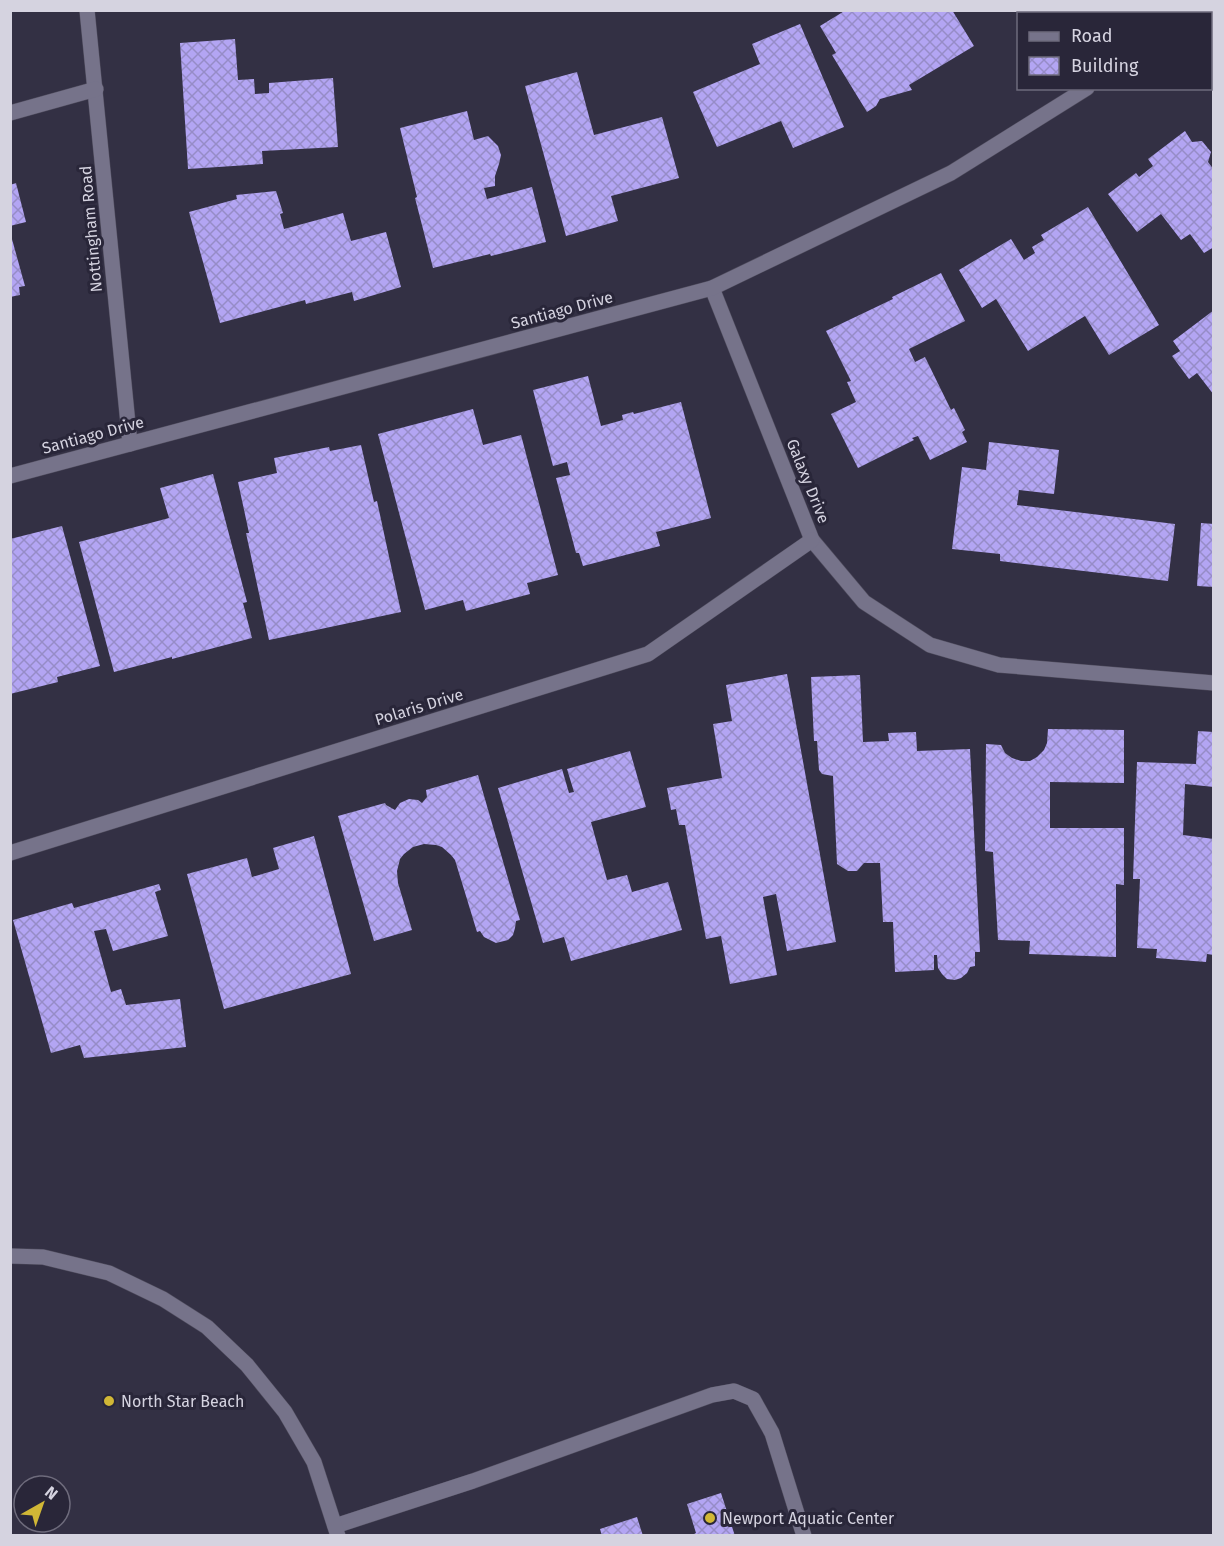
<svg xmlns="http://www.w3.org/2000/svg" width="1224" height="1546" viewBox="0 0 1224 1546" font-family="'Fira Sans',sans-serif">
  <defs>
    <pattern id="building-cross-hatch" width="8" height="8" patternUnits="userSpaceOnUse" patternTransform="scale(1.5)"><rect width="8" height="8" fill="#b3a5f3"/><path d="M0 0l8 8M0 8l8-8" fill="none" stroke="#968cc7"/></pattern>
  </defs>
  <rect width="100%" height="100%" fill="#333044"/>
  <!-- building -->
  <g fill="url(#building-cross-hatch)">
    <path d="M846,10H952L974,46L909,85L912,90L880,99L876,106L867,112L832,55L836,53L820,26Z"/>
    <path d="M800,24L844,127L793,148L781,121L717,147L693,92L760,64L752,44Z"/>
    <path d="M235,39L238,80L254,79L255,94L269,93V83L333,78L338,147L262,151L263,164L188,169L180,43Z"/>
    <path d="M577,72L594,135L662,117L679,178L611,196L618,221L566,236L525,86Z"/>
    <path d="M467,111L474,140L488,136L498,146L501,155L499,164L495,176V186L484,188L487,199L532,187L546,242L491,256L490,254L433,268L415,198L417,197L400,128Z"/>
    <path d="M1185,131L1192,142L1202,141L1211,152L1208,162L1214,170V247L1204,253L1190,234L1181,240L1161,214L1137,232L1108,194L1136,173L1139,177L1153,166L1148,159Z"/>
    <path d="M16,183L26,222L10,226V185Z"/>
    <path d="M276,191L283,213L280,214L284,229L343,213L351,241L386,232L401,287L354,301L352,292L306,304L305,300L220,323L189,212L237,199L236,195Z"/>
    <path d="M1088,207L1159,325L1109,355L1085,316L1028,351L996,299L982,308L959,270L1011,239L1024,260L1035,253L1032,247L1044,240L1041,235Z"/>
    <path d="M10,232L25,286L19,287L20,295L10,297Z"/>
    <path d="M941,273L965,321L909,349L915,362L925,357L951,410L954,408L965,430L962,432L967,442L930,460L918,436L912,438L914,440L858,468L831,414L856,402L847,382L851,381L826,331L893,299L892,297Z"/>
    <path d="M1214,310V395L1197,373L1189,379L1172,356L1180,351L1173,341Z"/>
    <path d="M588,376L601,426L623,420L622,415L633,412L634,414L681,402L711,518L656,532L660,546L583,566L579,553H576L556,478L570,475L567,462L553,466L533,390Z"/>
    <path d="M473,409L483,445L521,435L558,575L527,583L530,594L466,611L463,600L425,610L378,434Z"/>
    <path d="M989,442L1059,450L1054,494L1019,490L1017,505L1175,524L1168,581L1000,561V554L952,549L962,467L986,470Z"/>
    <path d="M361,445L374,502L377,501L401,612L269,640L246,533H249L238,482L277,473L274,458L329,447L330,451Z"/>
    <path d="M213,474L247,602L243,603L252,638L172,659V657L114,672L79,542L169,518L160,488Z"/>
    <path d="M1201,523L1214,524V587L1197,586Z"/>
    <path d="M62,526L100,666L57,677L58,682L10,694V539Z"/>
    <path d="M787,674L836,942L787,951L776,894L763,897L777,975L730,984L721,936L706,939L685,825H679L676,809L671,810L667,788L722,778L713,724L732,721L726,685Z"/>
    <path d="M860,675L863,742L889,741L888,733L916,732L917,751L970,749L980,952H975V966L970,967L967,973L961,978L955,980L947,979L942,974L938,968L937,955H934V970L895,972L893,922H883L880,863H864L857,871H848L837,864L833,776L822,774L819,770L817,741H814L811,677Z"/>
    <path d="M1048,729L1124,730V783L1050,782V828H1124V885L1116,884V957L1029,954L1030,941L998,940L993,852L985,851L986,744L1001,745L1005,753L1012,758L1021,761H1030L1037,757L1044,750L1047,743Z"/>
    <path d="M1198,731L1214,732V787L1185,784L1183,835L1214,839V955L1207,954L1206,962L1156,958L1157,949L1137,948L1140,879H1133L1137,762L1196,764Z"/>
    <path d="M630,751L646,807L591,822L607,880L627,875L632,892L668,882L682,930L571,961L564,937L543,943L498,788L562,769L569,793L574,792L567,769Z"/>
    <path d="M478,775L520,920L516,921L515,928L513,935L508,940L496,943L484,937L480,931L477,932L455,860L451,855L442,847L436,845L424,844L413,847L404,854L400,859L397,871L398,883L412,930L374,941L338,816L385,803L386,805L395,810L400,803L409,799L418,800L422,803L427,797L426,790Z"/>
    <path d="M314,836L351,974L224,1009L187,874L247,858L252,877L279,869L273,848Z"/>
    <path d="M159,884L161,890L155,892L168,936L113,951L106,929L94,931L111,992L121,989L126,1005L180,999L186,1047L84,1058L80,1045L51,1053L13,920L72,903L74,908Z"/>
    <path d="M721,1493L735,1536H690L696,1533L687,1504Z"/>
    <path d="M637,1517L643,1536H602L600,1529Z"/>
  </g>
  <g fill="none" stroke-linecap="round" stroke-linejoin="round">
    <!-- service casing -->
    <g stroke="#4f4c5d" stroke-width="16">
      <path id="service" d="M335,1526L473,1481L712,1395L734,1391L753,1399L772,1433L804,1536"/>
    </g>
    <!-- minor casing -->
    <g stroke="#4f4c5d" stroke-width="16">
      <g id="minor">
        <path d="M87,10L130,444"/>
        <path d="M10,113L96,89"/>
        <path d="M712,288L812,540L864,602L930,645L999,665L1214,683"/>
        <path d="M10,853L648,654L812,540"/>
        <path d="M10,1256L43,1257L109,1273L163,1299L207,1327L247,1365L285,1412L314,1462L338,1536"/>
      </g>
    </g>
    <!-- tertiary casing -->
    <g stroke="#4f4c5d" stroke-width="16">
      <g id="tertiary">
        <path d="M1208,14L1211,10"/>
        <path d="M10,476L712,288L951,173L1087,88"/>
      </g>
    </g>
    <!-- service -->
    <use href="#service" stroke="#76738a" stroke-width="15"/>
    <!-- minor -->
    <use href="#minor" stroke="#76738a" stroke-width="15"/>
    <!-- tertiary -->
    <use href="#tertiary" stroke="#76738a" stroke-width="15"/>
  </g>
  <!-- markers -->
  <g fill="#d1b736" stroke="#292639" stroke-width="2">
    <circle cx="109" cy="1401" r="6"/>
    <circle cx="710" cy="1518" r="6"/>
  </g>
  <g text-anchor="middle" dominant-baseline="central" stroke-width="6" stroke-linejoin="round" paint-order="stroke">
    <!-- street labels -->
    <g font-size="16" fill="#d5d3e0" stroke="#292639">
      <text transform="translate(91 229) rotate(-95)">Nottingham Road</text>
      <text transform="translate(562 310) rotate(-15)">Santiago Drive</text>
      <text transform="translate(93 435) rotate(-15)">Santiago Drive</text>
      <text transform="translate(808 481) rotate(68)">Galaxy Drive</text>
      <text transform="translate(419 707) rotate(-17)">Polaris Drive</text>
    </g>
    <!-- poi labels -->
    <g font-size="16" fill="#d5d3e0" stroke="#292639" text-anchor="start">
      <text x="121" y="1401">North Star Beach</text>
      <text x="722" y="1518">Newport Aquatic Center</text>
    </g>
  </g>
  <!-- border -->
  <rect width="1224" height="1546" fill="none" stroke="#d5d3e0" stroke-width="24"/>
  <!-- legend -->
  <rect x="1017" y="12" width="195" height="78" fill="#292639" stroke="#6e6b7c" stroke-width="1.5"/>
  <rect x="1029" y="32" width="30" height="9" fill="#76738a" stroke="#6e6b7c" stroke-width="1.5"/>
  <text x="1071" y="42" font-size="18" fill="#d5d3e0">Road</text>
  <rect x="1029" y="57" width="30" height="18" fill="url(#building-cross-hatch)" stroke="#6e6b7c" stroke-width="1.5"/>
  <text x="1071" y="72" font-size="18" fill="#d5d3e0">Building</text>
  <!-- north arrow -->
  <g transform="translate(42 1504) rotate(40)"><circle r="28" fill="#292639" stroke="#6e6b7c" stroke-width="1.5"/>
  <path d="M0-4.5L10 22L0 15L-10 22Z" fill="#d1b736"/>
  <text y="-9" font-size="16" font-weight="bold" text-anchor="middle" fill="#d5d3e0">N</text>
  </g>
</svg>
